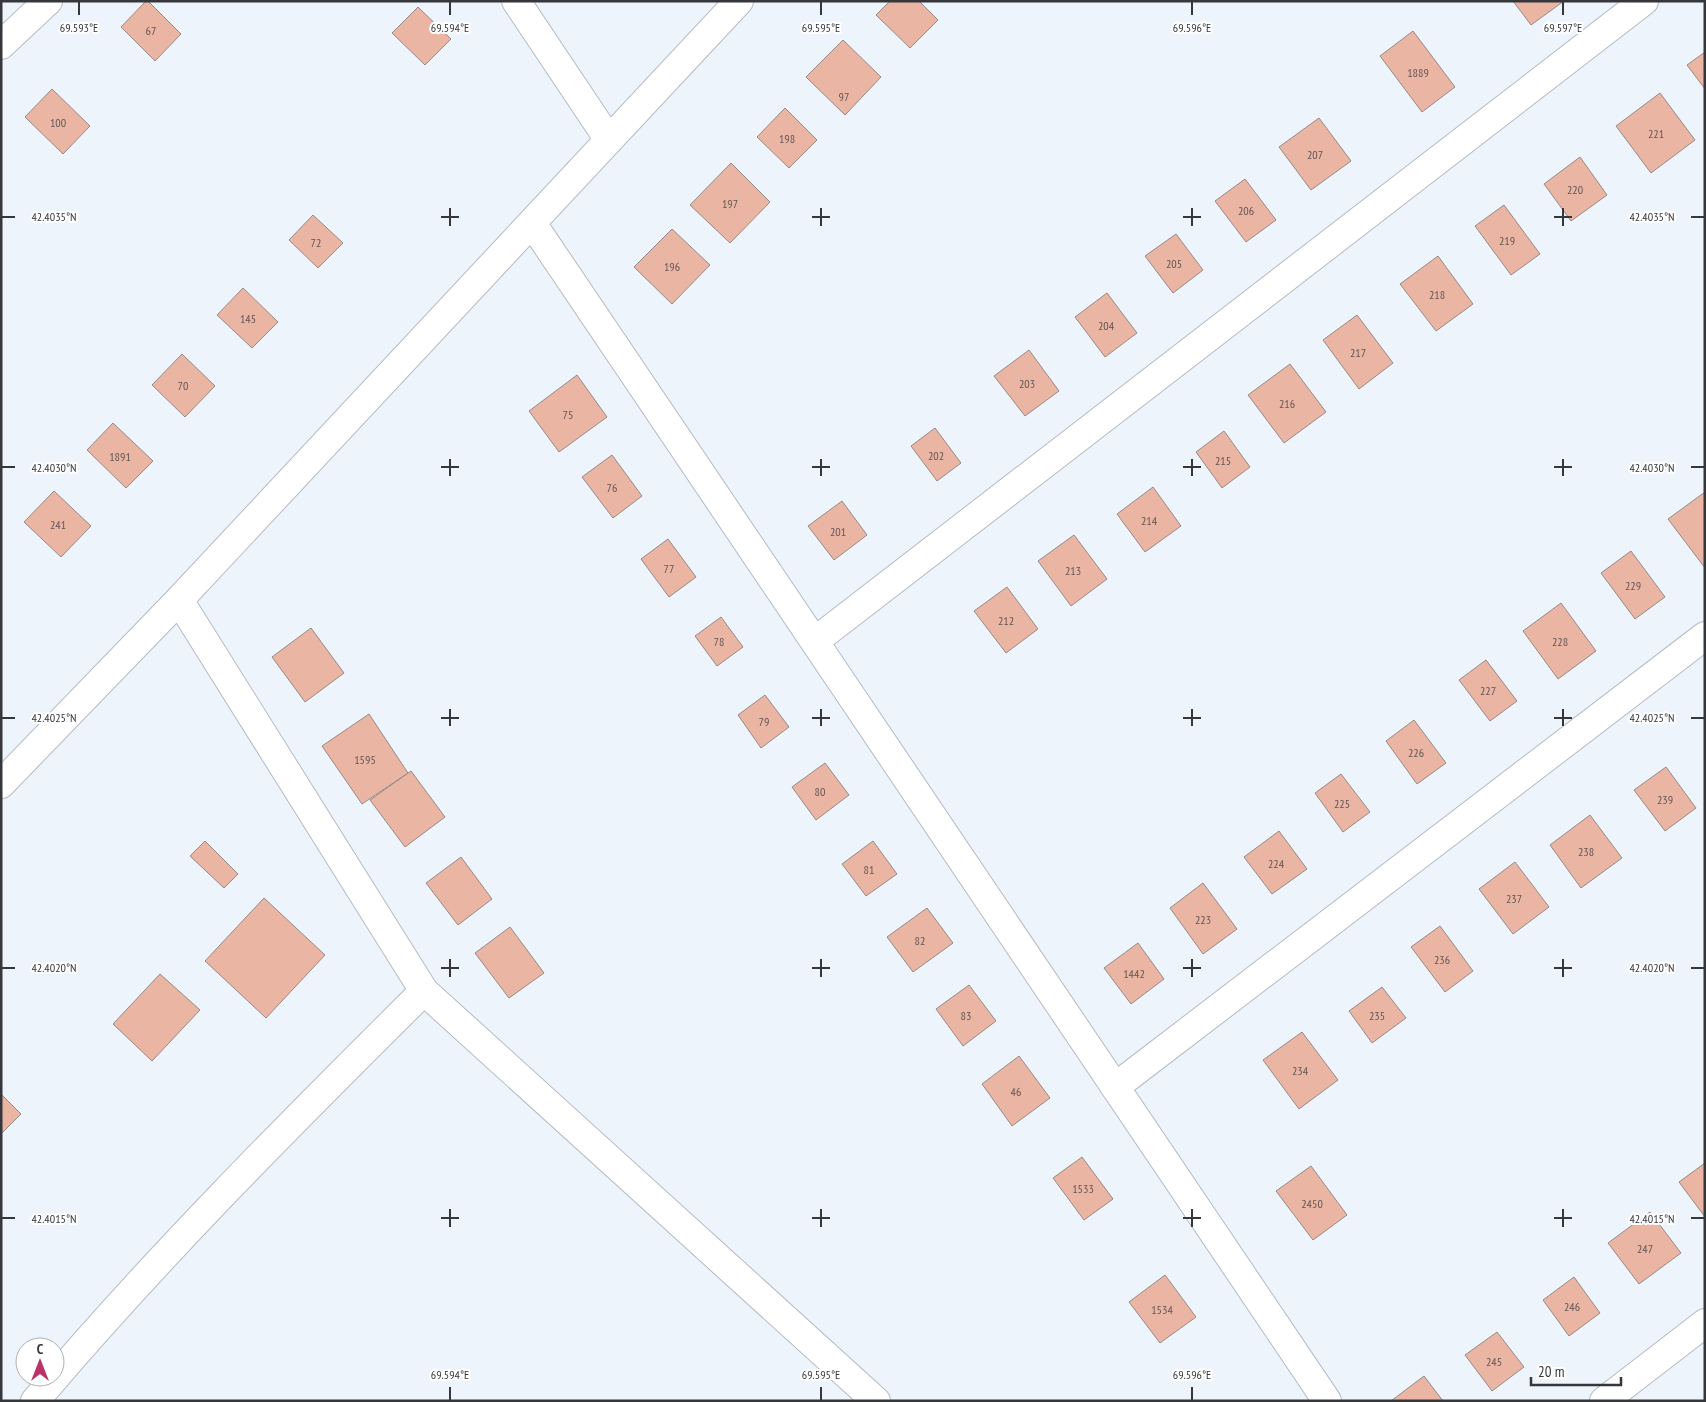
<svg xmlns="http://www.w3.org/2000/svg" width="1706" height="1402" viewBox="0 0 1706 1402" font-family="'PT Sans Narrow',sans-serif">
  <rect width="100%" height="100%" fill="#eef4fc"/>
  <!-- building -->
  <g fill="#ebb5a4" stroke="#958a87">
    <path d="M146,1H148L181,34L155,61L121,27Z"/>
    <path d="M890,1H919L938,20L910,48L876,15Z"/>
    <path d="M1513,1H1564L1531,25Z"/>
    <path d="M418,7L451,39L425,65L392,33Z"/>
    <path d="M1413,31L1455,87L1422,112L1380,56Z"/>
    <path d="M843,40L881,77L845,115L806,77Z"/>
    <path d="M1705,52V89L1687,65Z"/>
    <path d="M52,89L90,126L63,154L25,117Z"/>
    <path d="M1660,93L1695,140L1651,173L1616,126Z"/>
    <path d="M785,108L817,140L789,168L757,137Z"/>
    <path d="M1319,118L1351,161L1311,190L1279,147Z"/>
    <path d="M1580,157L1607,195L1571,221L1544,184Z"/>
    <path d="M731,163L770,202L730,243L690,205Z"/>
    <path d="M1245,179L1276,220L1246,242L1215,201Z"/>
    <path d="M1504,205L1540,254L1511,275L1475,226Z"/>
    <path d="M313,215L343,243L318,268L289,240Z"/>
    <path d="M672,229L710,265L672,304L634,267Z"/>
    <path d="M1176,234L1203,270L1173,293L1145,256Z"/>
    <path d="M1438,256L1473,304L1436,331L1400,284Z"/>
    <path d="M243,288L278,322L252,348L217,315Z"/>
    <path d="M1107,293L1137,333L1105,357L1075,317Z"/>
    <path d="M1357,315L1393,363L1359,389L1323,340Z"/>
    <path d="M1029,350L1059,391L1025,416L994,376Z"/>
    <path d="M182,354L215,386L185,417L152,385Z"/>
    <path d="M1290,364L1326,412L1284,443L1248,395Z"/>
    <path d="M577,375L607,417L559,452L529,411Z"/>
    <path d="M113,423L153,461L126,488L87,450Z"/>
    <path d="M935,428L961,463L937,481L911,446Z"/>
    <path d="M1224,431L1250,467L1222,488L1196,452Z"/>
    <path d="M612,455L642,496L613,518L582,477Z"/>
    <path d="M1153,487L1181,526L1145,552L1117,514Z"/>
    <path d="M54,491L91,526L61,557L24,522Z"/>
    <path d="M1705,492V568L1668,519Z"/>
    <path d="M842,501L867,535L834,560L808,526Z"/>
    <path d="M1074,535L1107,579L1071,606L1038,561Z"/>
    <path d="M668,539L696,577L669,597L641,559Z"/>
    <path d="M1631,551L1665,597L1635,619L1601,573Z"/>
    <path d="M1007,587L1038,629L1006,653L974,611Z"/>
    <path d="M1561,603L1596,651L1558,679L1523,631Z"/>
    <path d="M721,617L743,647L717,666L695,636Z"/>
    <path d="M311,628L344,673L305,702L272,657Z"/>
    <path d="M1486,660L1517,701L1490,721L1459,680Z"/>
    <path d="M765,695L789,727L761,748L738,715Z"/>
    <path d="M369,714L408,773L362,804L322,746Z"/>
    <path d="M1414,720L1446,763L1417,784L1386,741Z"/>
    <path d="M825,763L849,795L816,820L792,787Z"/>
    <path d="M1666,767L1696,808L1665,831L1634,790Z"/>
    <path d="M411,771L445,817L405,847L370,800Z"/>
    <path d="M1341,774L1370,812L1343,832L1315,793Z"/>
    <path d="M1590,815L1622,858L1581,888L1550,845Z"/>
    <path d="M1279,831L1307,869L1272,894L1244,857Z"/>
    <path d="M205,841L238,874L224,888L190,856Z"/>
    <path d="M873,841L897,874L866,896L842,864Z"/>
    <path d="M461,857L492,899L458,925L426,883Z"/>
    <path d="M1515,862L1549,907L1513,934L1479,889Z"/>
    <path d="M1203,883L1237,929L1203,954L1170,908Z"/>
    <path d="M264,898L325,955L266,1018L205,961Z"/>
    <path d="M927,908L953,943L913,972L887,937Z"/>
    <path d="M1440,926L1473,971L1445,992L1411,947Z"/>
    <path d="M510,927L544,973L509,998L475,953Z"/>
    <path d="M1138,943L1164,979L1131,1004L1104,968Z"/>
    <path d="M160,974L200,1010L152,1061L113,1024Z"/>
    <path d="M969,985L996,1021L963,1046L936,1009Z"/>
    <path d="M1382,987L1406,1018L1372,1043L1349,1011Z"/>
    <path d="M1302,1032L1338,1080L1299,1109L1263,1060Z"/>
    <path d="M1019,1056L1050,1098L1012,1126L982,1084Z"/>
    <path d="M1,1094L21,1114L1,1134Z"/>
    <path d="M1082,1157L1113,1199L1084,1220L1053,1178Z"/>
    <path d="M1705,1163V1217L1679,1182Z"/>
    <path d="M1311,1166L1347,1215L1313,1240L1276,1191Z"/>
    <path d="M1650,1212L1681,1253L1639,1284L1608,1243Z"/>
    <path d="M1165,1275L1196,1317L1160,1343L1129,1302Z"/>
    <path d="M1574,1277L1600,1313L1569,1336L1543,1300Z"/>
    <path d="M1497,1332L1524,1367L1492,1391L1465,1355Z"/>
    <path d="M1424,1376L1443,1401H1391Z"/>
  </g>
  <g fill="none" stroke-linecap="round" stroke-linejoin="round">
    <!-- minor casing -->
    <g stroke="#b5bbc3" stroke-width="30">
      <g id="minor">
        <path d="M516,1L609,140"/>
        <path d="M1,45L48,1"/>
        <path d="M532,223L1327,1401"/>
        <path d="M179,600L424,991L876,1401"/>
        <path d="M815,641L1644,1"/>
        <path d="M1,784L179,600L739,1"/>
        <path d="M1115,1087L1705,636"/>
        <path d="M35,1401C157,1257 290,1124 424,991"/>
        <path d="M1604,1401L1705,1323"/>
      </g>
    </g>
    <!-- minor -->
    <use href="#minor" stroke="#fff" stroke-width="28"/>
  </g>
  <!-- ticks -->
  <path fill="none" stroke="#35373a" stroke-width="2" d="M79,2V15M450,2V15M821,2V15M1192,2V15M1563,2V15M450,208V226M821,208V226M1192,208V226M1563,208V226M2,217H15M441,217H459M812,217H830M1183,217H1201M1554,217H1572M1691,217H1704M450,459V476M821,459V476M1192,459V476M1563,459V476M2,467H15M441,467H459M812,467H830M1183,467H1201M1554,467H1572M1691,467H1704M450,709V726M821,709V726M1192,709V726M1563,709V726M2,718H15M441,718H459M812,718H830M1183,718H1201M1554,718H1572M1691,718H1704M450,959V977M821,959V977M1192,959V977M1563,959V977M2,968H15M441,968H459M812,968H830M1183,968H1201M1554,968H1572M1691,968H1704M450,1209V1227M821,1209V1227M1192,1209V1227M1563,1209V1227M2,1218H15M441,1218H459M812,1218H830M1183,1218H1201M1554,1218H1572M1691,1218H1704M450,1387V1400M821,1387V1400M1192,1387V1400"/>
  <g text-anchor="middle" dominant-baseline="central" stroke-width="4" stroke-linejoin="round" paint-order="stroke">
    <!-- number labels -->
    <g font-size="12" fill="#625654">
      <text x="151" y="30">67</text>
      <text x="1418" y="72">1889</text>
      <text x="844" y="96">97</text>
      <text x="58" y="122">100</text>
      <text x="1656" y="133">221</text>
      <text x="787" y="138">198</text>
      <text x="1315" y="154">207</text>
      <text x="1575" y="189">220</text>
      <text x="730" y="203">197</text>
      <text x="1246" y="210">206</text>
      <text x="1507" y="240">219</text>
      <text x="316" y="242">72</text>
      <text x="1174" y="263">205</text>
      <text x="672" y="266">196</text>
      <text x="1437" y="294">218</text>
      <text x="248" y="318">145</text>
      <text x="1106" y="325">204</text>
      <text x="1358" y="352">217</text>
      <text x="1027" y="383">203</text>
      <text x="183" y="385">70</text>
      <text x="1287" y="403">216</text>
      <text x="568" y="414">75</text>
      <text x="936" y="455">202</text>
      <text x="120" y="456">1891</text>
      <text x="1223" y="460">215</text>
      <text x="612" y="487">76</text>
      <text x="1149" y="520">214</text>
      <text x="58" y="524">241</text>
      <text x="838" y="531">201</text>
      <text x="669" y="568">77</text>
      <text x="1073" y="570">213</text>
      <text x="1633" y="585">229</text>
      <text x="1006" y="620">212</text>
      <text x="719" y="641">78</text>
      <text x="1560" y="641">228</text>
      <text x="1488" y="690">227</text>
      <text x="764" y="721">79</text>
      <text x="1416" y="752">226</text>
      <text x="365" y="759">1595</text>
      <text x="820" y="791">80</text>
      <text x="1665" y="799">239</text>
      <text x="1342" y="803">225</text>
      <text x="1586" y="851">238</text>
      <text x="1276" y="863">224</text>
      <text x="869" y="869">81</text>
      <text x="1514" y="898">237</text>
      <text x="1203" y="919">223</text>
      <text x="920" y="940">82</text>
      <text x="1442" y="959">236</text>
      <text x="1134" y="973">1442</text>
      <text x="966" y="1015">83</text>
      <text x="1377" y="1015">235</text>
      <text x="1300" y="1070">234</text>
      <text x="1016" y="1091">46</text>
      <text x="1083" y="1188">1533</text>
      <text x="1312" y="1203">2450</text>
      <text x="1645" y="1248">247</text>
      <text x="1572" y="1306">246</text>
      <text x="1162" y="1309">1534</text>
      <text x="1494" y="1361">245</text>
    </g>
  </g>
  <g font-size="12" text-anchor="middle" fill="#35373a" stroke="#fff" stroke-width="4" stroke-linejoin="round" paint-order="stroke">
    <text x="79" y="32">69.593°E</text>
    <text x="450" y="32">69.594°E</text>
    <text x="821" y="32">69.595°E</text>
    <text x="1192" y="32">69.596°E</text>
    <text x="1563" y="32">69.597°E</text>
    <text x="54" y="221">42.4035°N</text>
    <text x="1652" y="221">42.4035°N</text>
    <text x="54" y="472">42.4030°N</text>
    <text x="1652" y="472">42.4030°N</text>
    <text x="54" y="722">42.4025°N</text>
    <text x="1652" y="722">42.4025°N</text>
    <text x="54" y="972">42.4020°N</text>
    <text x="1652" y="972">42.4020°N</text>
    <text x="54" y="1223">42.4015°N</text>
    <text x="1652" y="1223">42.4015°N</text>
    <text x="450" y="1379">69.594°E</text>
    <text x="821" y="1379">69.595°E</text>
    <text x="1192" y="1379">69.596°E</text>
  </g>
  <!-- border -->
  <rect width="1706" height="1402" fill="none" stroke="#35373a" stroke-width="5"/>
  <!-- north arrow -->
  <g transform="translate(40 1362)"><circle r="24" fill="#ffffff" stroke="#aeafb0"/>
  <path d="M0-4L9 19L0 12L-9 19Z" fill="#bd3167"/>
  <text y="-8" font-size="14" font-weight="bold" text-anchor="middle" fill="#35373a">С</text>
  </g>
  <!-- scale -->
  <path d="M1531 1377v8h90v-8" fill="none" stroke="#35373a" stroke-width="2.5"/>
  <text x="1538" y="1377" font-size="15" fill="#35373a" stroke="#ffffff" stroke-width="4" paint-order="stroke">20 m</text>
</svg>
